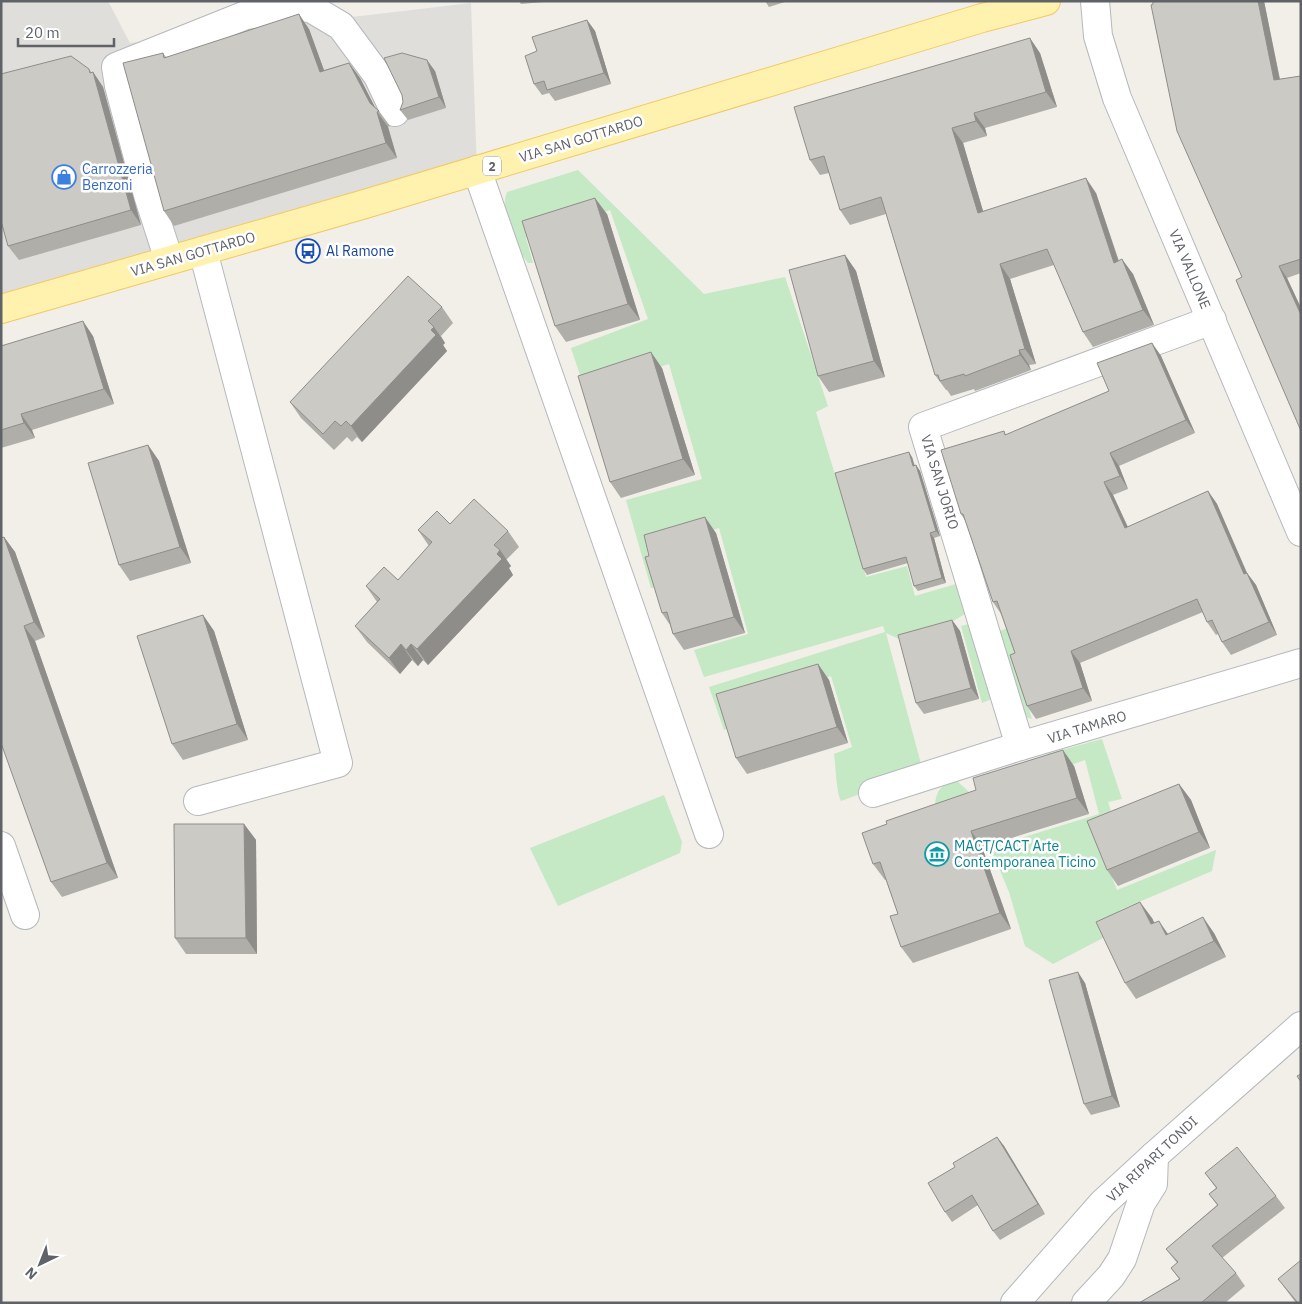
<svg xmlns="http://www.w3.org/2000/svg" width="1302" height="1304" viewBox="0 0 1302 1304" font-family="'IBM Plex Sans',sans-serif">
  <rect width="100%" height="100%" fill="#f1efe8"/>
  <!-- industrial -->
  <path fill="#e0deda" d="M1,1H108L130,43L471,3L477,170L1,309Z"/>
  <!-- green -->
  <g fill="#c5e8c5">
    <path d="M578,170L704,294L785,277L828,406L816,412L866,577L907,566L915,596L956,584L965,614L929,635L905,642L886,633L921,764L900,779L841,801C836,792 836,767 834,754L852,747L831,676L765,695L730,728L724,730L709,687L885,632L883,626L704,677L694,650L748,634L719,528L647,551L658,587L651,588L626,500L702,479L669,364L585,390L571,348L648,319L610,210L526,238L533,263H528C515,247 499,211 507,192Z"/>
    <path d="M973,623L994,698L982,703L961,626Z"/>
    <path d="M1007,628L1020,665L1016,667L1032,719L1019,715L993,634Z"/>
    <path d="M1102,739L1122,799L1108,802L1116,827L1096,837L1117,890L1216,850L1212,871L1120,910L1103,938L1053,964L1025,946L1009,892L974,808L934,822C936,800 932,787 956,780L983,805L998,845L1099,814L1085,760L1054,771L1047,754Z"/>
    <path d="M664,795L682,842L680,853L558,906L530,848Z"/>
  </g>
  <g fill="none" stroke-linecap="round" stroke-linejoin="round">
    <!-- minor casing -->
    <g stroke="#b5b8bc" stroke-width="30">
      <g id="minor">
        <path d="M1095,1L1098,36L1117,98L1301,532"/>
        <path d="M477,170L709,834"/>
        <path d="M169,260L148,195L119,86L116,67L246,15L309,7L341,26L378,76L395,112"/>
        <path d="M1020,746L923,427L1212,320"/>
        <path d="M873,793L1020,746L1301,663"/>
        <path d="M198,801L338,763L203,251"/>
        <path d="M1,846L25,915"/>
        <path d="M1015,1303L1103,1203L1154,1156L1301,1026"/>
        <path d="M1086,1303L1111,1276L1122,1259L1141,1203L1153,1184L1154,1156"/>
      </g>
    </g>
    <!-- major casing -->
    <g stroke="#f2c960" stroke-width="30">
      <path id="major" d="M1,309L365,204L982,18L1046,1"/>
    </g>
    <!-- minor -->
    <use href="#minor" stroke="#fff" stroke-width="28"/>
    <!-- major -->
    <use href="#major" stroke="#fff2af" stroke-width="28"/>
  </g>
  <!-- wall -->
  <g fill="#afaea9">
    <path d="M519,1H555L521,4Z"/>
    <path d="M765,1H788L769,7Z"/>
    <path d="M1264,1L1280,79L1301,76V273L1287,278L1301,308V431L1242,277Z"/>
    <path d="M587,20L595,31L611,84L555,101L549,93L542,95L534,84L537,51Z"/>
    <path d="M309,29L324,70L349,63L360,78L375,108L379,111L390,126L388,127L397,158L174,226L164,211L163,53L166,57Z"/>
    <path d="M1040,53L1057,107L985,128L987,136L963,143L983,211L1096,193L1119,261L1133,274L1154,325L1093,347L1083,332L1054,265L1010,279L1036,364L1029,365L1031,370L975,391L974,389L951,396L947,390H946L935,375L886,214L850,225L840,210L829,173L820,175L810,160Z"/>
    <path d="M435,71L446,108L408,120L400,110Z"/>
    <path d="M93,72L103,87L141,225L19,260L8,246L91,73Z"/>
    <path d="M607,214L640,320L566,342L555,326Z"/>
    <path d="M845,255L856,271L885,377L829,392L818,376Z"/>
    <path d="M442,307L453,323L441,336L445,343L443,345L447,351L362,442L357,437L352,442L347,437L334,450L301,418L290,402Z"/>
    <path d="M93,336L114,404L32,430L35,438L1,448V346Z"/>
    <path d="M1152,343L1161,356L1195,433L1119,466L1128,489L1113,495L1128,527L1208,491L1217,504L1247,573L1256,585L1277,635L1231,655L1222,642L1218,634L1216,635L1207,622L1203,612L1080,663L1092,701L1036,719L1027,706L1015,653L1001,614L993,602L966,522L961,514L1004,431L1006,435L1109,391Z"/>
    <path d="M662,368L695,475L621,498L610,482Z"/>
    <path d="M148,445L159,461L191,563L130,581L119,565Z"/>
    <path d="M912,457L915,466L916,465L920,471L940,536L934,538L946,583L918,591L914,586L908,563L867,575L863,569Z"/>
    <path d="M450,524L508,531L519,547L506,560L511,566L509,568L513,575L428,665L423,660L418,666L412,660L400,674L367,642L355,626L377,602L366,586L398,580L429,546L418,530Z"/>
    <path d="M716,533L745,633L684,650L673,634L670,625L662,613Z"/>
    <path d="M4,537L15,552L45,637L35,641L118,878L62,897L51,882Z"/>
    <path d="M203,615L214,631L248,740L183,760L172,744Z"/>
    <path d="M952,620L960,631L979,699L924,714L916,703Z"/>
    <path d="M818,664L829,680L848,743L747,774L736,758Z"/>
    <path d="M1074,766L1089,814L982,847L1011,929L913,963L901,947L898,914L886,880H885L873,864Z"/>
    <path d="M1179,784L1191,800L1210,848L1118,886L1107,870Z"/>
    <path d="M244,824L256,840L257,954H186L175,938Z"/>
    <path d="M1152,918L1154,923L1168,934L1214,933L1226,957L1136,999L1125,983Z"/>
    <path d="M1085,983L1120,1107L1091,1115L1084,1104Z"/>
    <path d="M997,1137L1004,1146L1045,1214L1000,1240L993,1231L978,1205L952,1222L945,1212L955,1167Z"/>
    <path d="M1205,1173L1276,1196L1285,1208L1222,1258L1236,1273L1245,1286L1225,1303H1139L1179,1279L1171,1268L1177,1263L1166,1249L1217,1205L1209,1194L1216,1188Z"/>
    <path d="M1278,1279L1301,1303H1296Z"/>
  </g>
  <!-- shaded-wall -->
  <g fill="#8f8d8a">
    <path d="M1258,1H1264L1282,91L1274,80Z"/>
    <path d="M299,14L309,29L330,87L320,72Z"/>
    <path d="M587,20L595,31L611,84L604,73Z"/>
    <path d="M1030,38L1040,53L1057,107L1046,92Z"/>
    <path d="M427,60L435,71L446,108L439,97Z"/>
    <path d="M349,63L360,78L378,113L388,127L397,158L386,143L370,103Z"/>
    <path d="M89,69L94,78L93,72L103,87L141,225L131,210Z"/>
    <path d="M974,113L985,128L987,136L976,121Z"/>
    <path d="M952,128L963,143L988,228L978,213Z"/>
    <path d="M1086,178L1096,193L1124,278L1114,263Z"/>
    <path d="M595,198L607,214L640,320L628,304Z"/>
    <path d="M845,255L856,271L885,377L874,361Z"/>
    <path d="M1122,259L1133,274L1154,325L1143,310Z"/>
    <path d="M1000,264L1010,279L1036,364L1025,349Z"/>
    <path d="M1279,266L1287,278L1301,308V315Z"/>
    <path d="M83,321L93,336L114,404L104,389Z"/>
    <path d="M434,327L445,343L443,345L447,351L362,442L351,426Z"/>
    <path d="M1152,343L1161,356L1195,433L1186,420Z"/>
    <path d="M1019,350L1029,365L1031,370L1020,355Z"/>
    <path d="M651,352L662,368L695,475L683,459Z"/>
    <path d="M21,414L32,430L35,438L24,423Z"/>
    <path d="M148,445L159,461L191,563L180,547Z"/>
    <path d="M909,452L912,457L916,472L913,466Z"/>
    <path d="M1110,453L1119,466L1128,489L1120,476Z"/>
    <path d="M916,465L920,471L940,536L936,531Z"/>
    <path d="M1104,482L1113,495L1134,541L1125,528Z"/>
    <path d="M1208,491L1217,504L1253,587L1244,574Z"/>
    <path d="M705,517L716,533L745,633L734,617Z"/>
    <path d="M930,533L934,538L946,583L942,578Z"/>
    <path d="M4,537L15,552L45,637L34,622Z"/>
    <path d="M500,550L511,566L509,568L513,575L428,665L417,649Z"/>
    <path d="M1247,573L1256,585L1277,635L1269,622Z"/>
    <path d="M203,615L214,631L248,740L237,724Z"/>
    <path d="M952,620L960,631L979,699L971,688Z"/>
    <path d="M24,626L35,641L118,878L107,863Z"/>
    <path d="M401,644L412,660L400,674L389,658Z"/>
    <path d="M411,644L423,660L418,666L406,650Z"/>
    <path d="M1071,651L1080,663L1092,701L1083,688Z"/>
    <path d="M818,664L829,680L848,743L837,727Z"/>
    <path d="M1063,750L1074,766L1089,814L1077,798Z"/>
    <path d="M1179,784L1191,800L1210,848L1199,832Z"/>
    <path d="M244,824L256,840L257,954L246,938Z"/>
    <path d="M971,831L982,847L1011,929L1000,913Z"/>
    <path d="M1140,902L1152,918L1163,940L1151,924Z"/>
    <path d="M1203,917L1214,933L1226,957L1214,941Z"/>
    <path d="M1159,921L1170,937L1166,935Z"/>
    <path d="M1078,972L1085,983L1120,1107L1112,1096Z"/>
    <path d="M997,1137L1004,1146L1045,1214L1038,1204Z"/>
  </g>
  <!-- building -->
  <g fill="#cccac5" stroke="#8f8d8a">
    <path d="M1153,1H1258L1274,80L1301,76V259L1279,266L1301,315V431L1236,280L1242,277L1177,131L1151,5L1153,4Z"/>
    <path d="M299,14L320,72L349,63L370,103L379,111L377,112L386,143L164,211L123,63L163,53L164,58Z"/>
    <path d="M587,20L604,73L547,90L544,81L534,84L525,56L537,51L532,37Z"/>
    <path d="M1030,38L1046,92L974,113L976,121L952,128L978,213L1086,178L1114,263L1122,259L1143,310L1083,332L1047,249L1000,264L1025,349L1019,350L1020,355L965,376L964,374L940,381L938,375H935L881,197L840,210L824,156L810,160L794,107Z"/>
    <path d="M402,53L427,60L439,97L400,110L403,102L402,95L384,58Z"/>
    <path d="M71,56L89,69L90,73L93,72L131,210L8,246L1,221V74Z"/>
    <path d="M595,198L628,304L555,326L522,221Z"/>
    <path d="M845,255L874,361L818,376L789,270Z"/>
    <path d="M408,276L442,307L428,321L434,327L431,330L436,335L351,426L346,421L341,426L335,421L323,434L290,402Z"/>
    <path d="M83,321L104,389L21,414L24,423L1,430V346Z"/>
    <path d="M1152,343L1186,420L1110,453L1120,476L1104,482L1125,528L1208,491L1244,574L1247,573L1269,622L1222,642L1212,620L1207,622L1197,599L1071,651L1083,688L1027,706L1010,655L1015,653L997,601L993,602L963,514H961L941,450L1004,431L1005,435L1109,391L1097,363Z"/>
    <path d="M651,352L683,459L610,482L578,376Z"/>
    <path d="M148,445L180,547L119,565L88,463Z"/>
    <path d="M909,452L913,466L916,465L936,531L930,533L942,578L914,586L906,557L863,569L835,473Z"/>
    <path d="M474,499L508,531L494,545L500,550L497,554L502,559L417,649L411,644L406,650L401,644L389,658L355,626L380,599L366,586L384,567L398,580L432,542L418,530L437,511L450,524Z"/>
    <path d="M705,517L734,617L673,634L667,612L662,613L645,557L649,556L644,535Z"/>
    <path d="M4,537L34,622L24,626L107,863L51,882L1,743V538Z"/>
    <path d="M203,615L237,724L172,744L137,636Z"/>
    <path d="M952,620L971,688L916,703L898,635Z"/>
    <path d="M818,664L837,727L736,758L716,694Z"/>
    <path d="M1063,750L1077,798L971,831L1000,913L901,947L890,916L898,914L880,862L873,864L862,833L887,824L886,821L976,790L973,778Z"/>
    <path d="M1179,784L1199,832L1107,870L1087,821Z"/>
    <path d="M174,824H244L246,938H175Z"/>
    <path d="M1140,902L1151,924L1159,921L1166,935L1203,917L1214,941L1125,983L1096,922Z"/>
    <path d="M1078,972L1112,1096L1084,1104L1049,980Z"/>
    <path d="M1301,1074V1082L1297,1076Z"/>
    <path d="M997,1137L1038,1204L993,1231L972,1195L945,1212L928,1183L955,1167L953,1163Z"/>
    <path d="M1237,1147L1276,1196L1212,1246L1236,1273L1201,1303H1139L1180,1279L1171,1268L1178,1262L1166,1249L1218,1205L1209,1194L1217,1188L1205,1173Z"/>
    <path d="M1301,1260V1303H1298L1278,1279Z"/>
  </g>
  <!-- icons -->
  <defs>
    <g id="shop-ring" transform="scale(1.25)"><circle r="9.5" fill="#fff" stroke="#3f7fe0" stroke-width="1.5"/><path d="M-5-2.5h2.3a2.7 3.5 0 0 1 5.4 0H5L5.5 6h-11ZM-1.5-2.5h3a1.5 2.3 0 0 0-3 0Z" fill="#3f7fe0"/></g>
    <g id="bus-ring" transform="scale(1.25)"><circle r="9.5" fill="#fff" stroke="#1a4fb4" stroke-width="1.5"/><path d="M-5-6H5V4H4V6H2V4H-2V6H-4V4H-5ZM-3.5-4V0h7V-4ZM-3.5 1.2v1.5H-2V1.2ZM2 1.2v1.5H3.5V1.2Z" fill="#1a4fb4"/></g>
    <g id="museum-ring" transform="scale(1.25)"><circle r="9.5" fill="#fff" stroke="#0f9aa8" stroke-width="1.5"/><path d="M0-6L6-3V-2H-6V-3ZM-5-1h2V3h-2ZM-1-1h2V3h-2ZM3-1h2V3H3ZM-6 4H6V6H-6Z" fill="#0f9aa8"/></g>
  </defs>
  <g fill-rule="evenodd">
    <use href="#shop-ring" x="64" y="177"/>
    <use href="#bus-ring" x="308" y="251"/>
    <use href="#museum-ring" x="937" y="854"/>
  </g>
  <g text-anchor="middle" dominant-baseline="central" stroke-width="5" stroke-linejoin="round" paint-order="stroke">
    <!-- shield labels -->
    <rect fill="#fff" stroke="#8f9295" stroke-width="1" x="483" y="156.5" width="18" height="19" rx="4"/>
    <g font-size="12" font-weight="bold" fill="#5f6368">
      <text x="492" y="166">2</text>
    </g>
    <!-- street labels -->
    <g font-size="14" fill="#5f6368" stroke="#fff">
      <text transform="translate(581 139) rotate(-17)">VIA SAN GOTTARDO</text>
      <text transform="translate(193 254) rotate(-16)">VIA SAN GOTTARDO</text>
      <text transform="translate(1190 269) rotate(67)">VIA VALLONE</text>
      <text transform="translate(940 482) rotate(73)">VIA SAN JORIO</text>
      <text transform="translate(1087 727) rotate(-17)">VIA TAMARO</text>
      <text transform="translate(1152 1159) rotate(-43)">VIA RIPARI TONDI</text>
    </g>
    <!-- shop labels -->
    <g font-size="14" fill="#366cbe" stroke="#fff" text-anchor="start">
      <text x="82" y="169">Carrozzeria<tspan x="82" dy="16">Benzoni</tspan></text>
    </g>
    <!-- transit labels -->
    <g font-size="14" fill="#164399" stroke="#fff" text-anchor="start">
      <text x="326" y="251">Al Ramone</text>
    </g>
    <!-- culture labels -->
    <g font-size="14" fill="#0d838f" stroke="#fff" text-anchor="start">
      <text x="954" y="846">MACT/CACT Arte<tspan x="954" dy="16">Contemporanea Ticino</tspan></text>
    </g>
  </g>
  <!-- border -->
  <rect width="1302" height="1304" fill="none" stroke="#5f6368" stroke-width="5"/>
  <!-- north arrow -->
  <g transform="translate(40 1264) rotate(223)" stroke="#ffffff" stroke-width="4" paint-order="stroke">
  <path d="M0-4L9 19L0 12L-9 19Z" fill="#5f6368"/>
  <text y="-8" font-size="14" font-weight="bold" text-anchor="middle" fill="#5f6368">N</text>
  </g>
  <!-- scale -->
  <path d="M18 38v8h96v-8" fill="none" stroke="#5f6368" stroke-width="2.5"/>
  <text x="25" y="38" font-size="15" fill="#5f6368" stroke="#ffffff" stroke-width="4" paint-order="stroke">20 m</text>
</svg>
